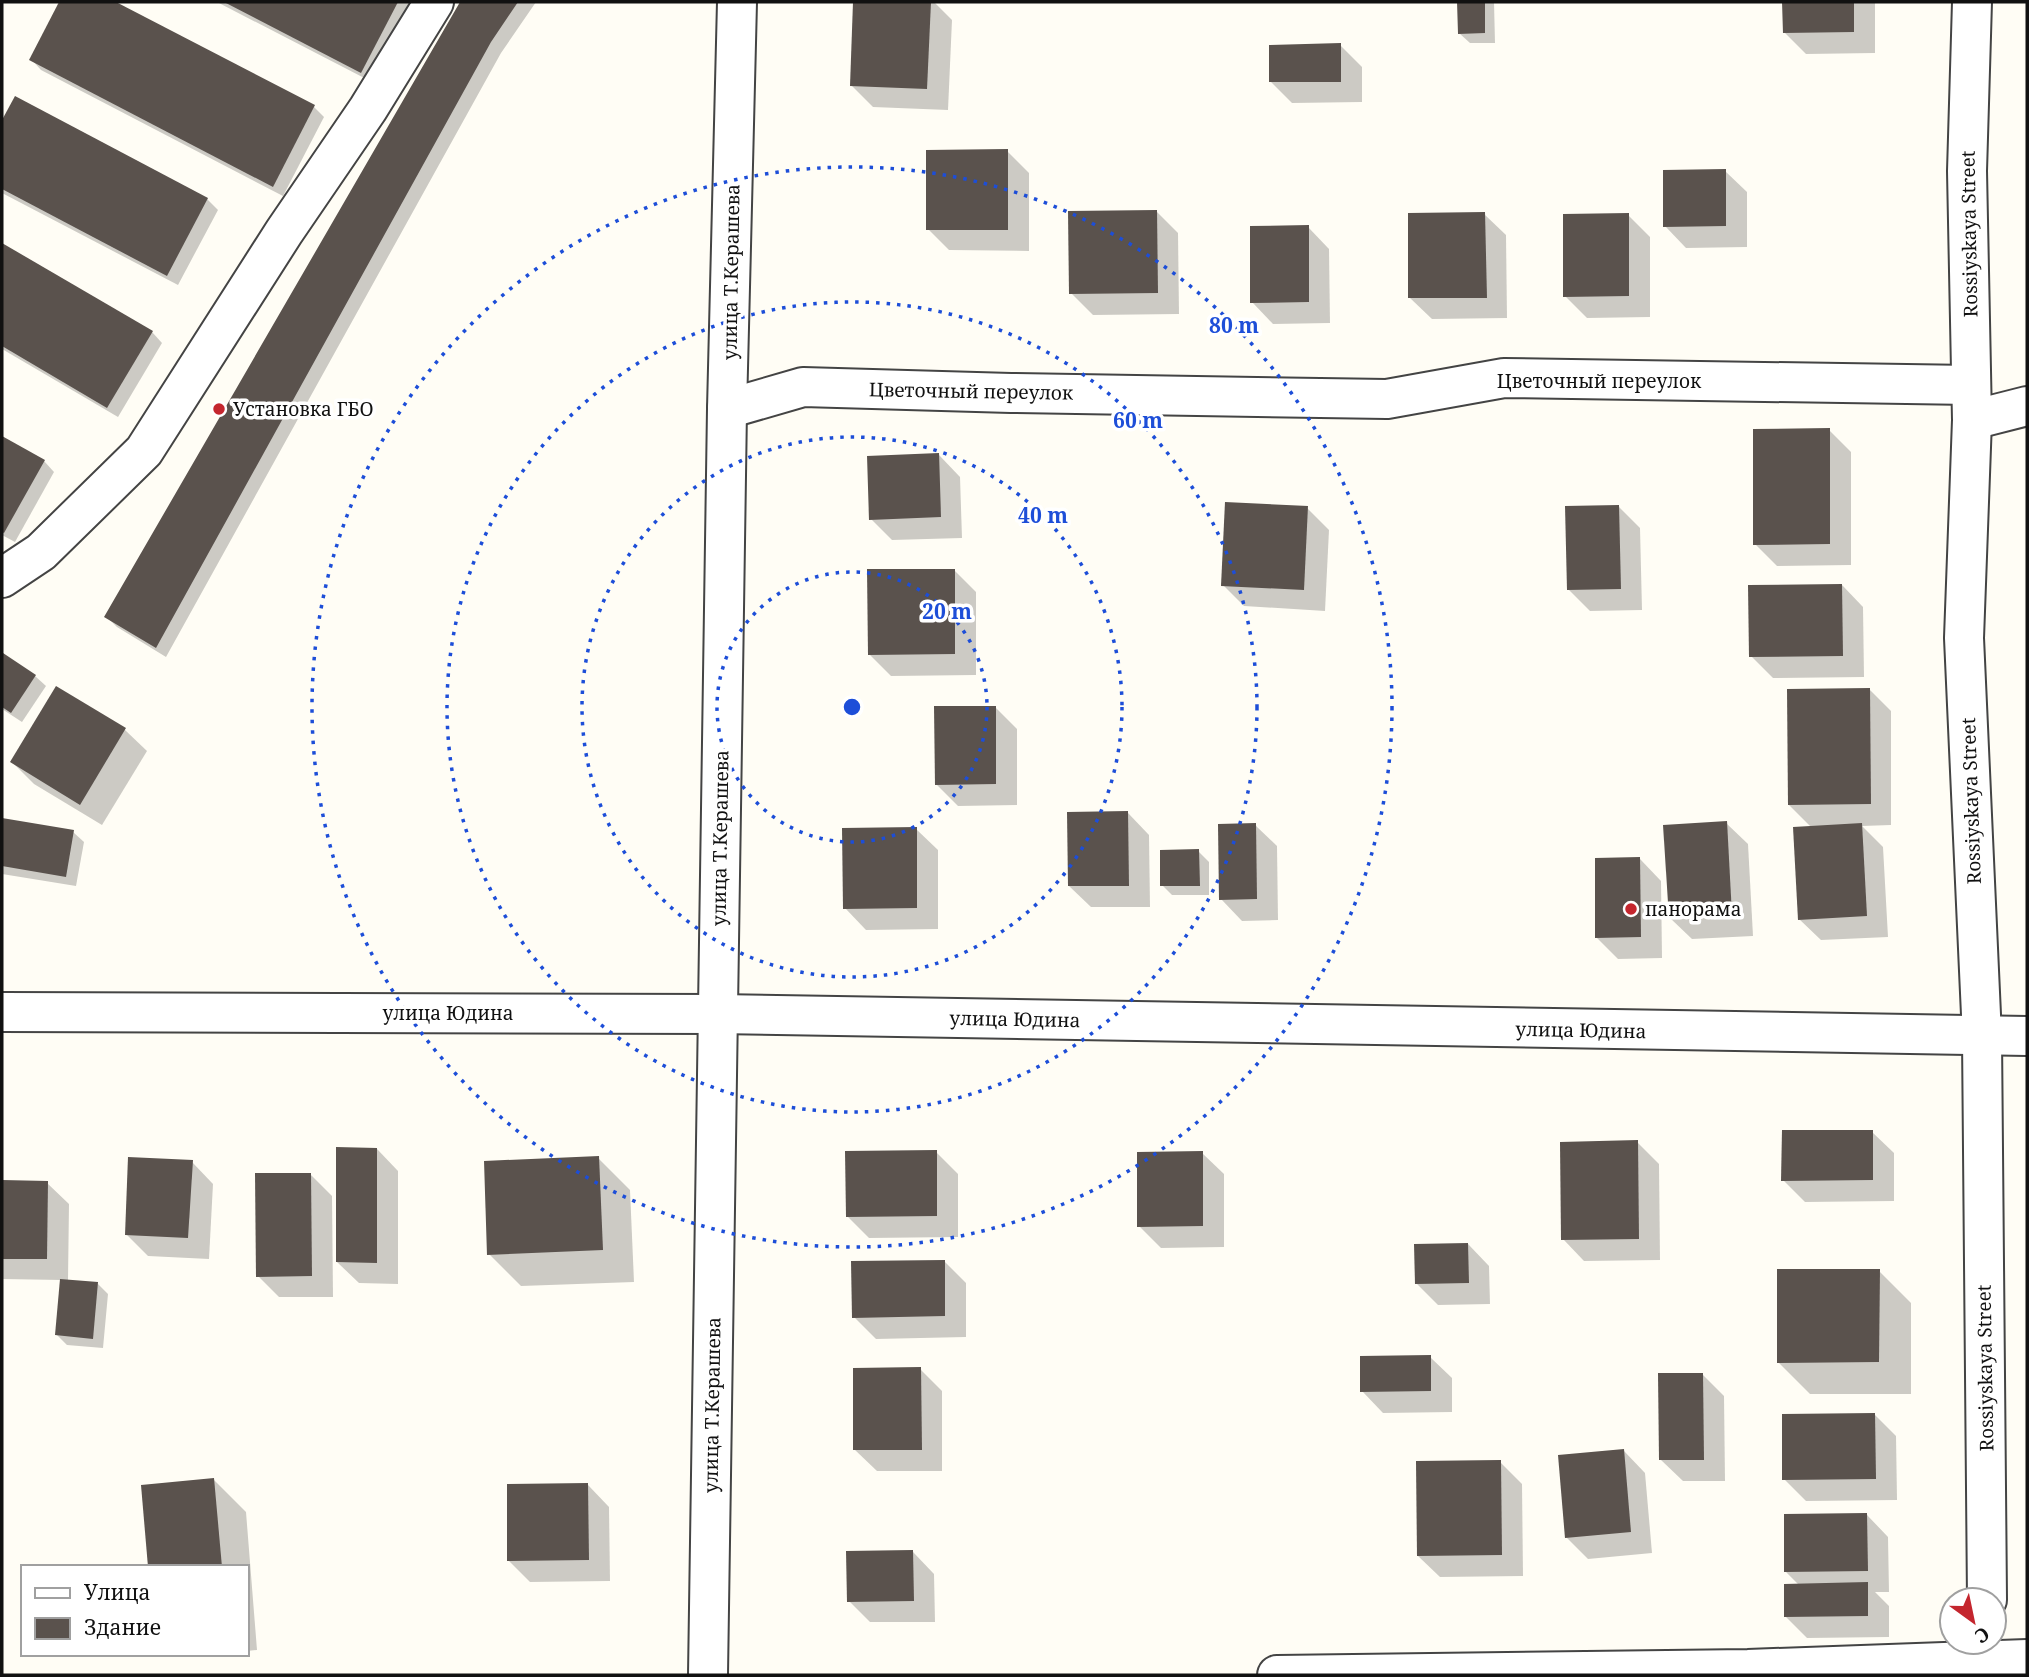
<svg xmlns="http://www.w3.org/2000/svg" width="2029" height="1677" viewBox="0 0 2029 1677" font-family="'Noto Serif',serif">
  <rect width="100%" height="100%" fill="#fffdf5"/>
  <!-- shadow -->
  <g fill="#0003">
    <path d="M61,2H113L314,107L324,117L283,196L41,70L31,59Z"/>
    <path d="M217,2H410L412,4L372,82Z"/>
    <path d="M462,2H536L501,53L166,657L117,627L107,617Z"/>
    <path d="M855,2H934L952,20L948,110L873,107L851,85Z"/>
    <path d="M1459,2H1494L1495,43H1470L1459,33Z"/>
    <path d="M1784,2H1875V53L1806,54L1784,32Z"/>
    <path d="M1340,45L1362,67V102L1292,103L1270,81Z"/>
    <path d="M15,98L207,199L218,210L178,285L2,193V123Z"/>
    <path d="M1007,151L1029,173V251L949,250L928,229Z"/>
    <path d="M1725,171L1747,192V247L1686,248L1665,226Z"/>
    <path d="M1157,212L1178,233L1179,314L1093,315L1071,293Z"/>
    <path d="M1484,214L1506,235L1507,318L1432,319L1410,298Z"/>
    <path d="M1628,215L1650,237V317L1587,318L1565,296Z"/>
    <path d="M1308,227L1329,249L1330,323L1273,324L1252,302Z"/>
    <path d="M2,245L152,332L162,343L118,417L2,349Z"/>
    <path d="M1829,430L1851,452V565L1777,566L1755,544Z"/>
    <path d="M2,438L44,461L54,472L15,542L2,535Z"/>
    <path d="M939,455L960,477L962,538L892,540L871,519Z"/>
    <path d="M1619,507L1640,528L1642,610L1590,611L1568,589Z"/>
    <path d="M1307,508L1329,530L1325,611L1244,606L1223,585Z"/>
    <path d="M954,570L976,592V675L891,676L870,655Z"/>
    <path d="M1842,585L1863,607L1864,677L1773,678L1751,656Z"/>
    <path d="M4,656L35,676L46,686L22,722L2,709V659Z"/>
    <path d="M57,688L125,730L147,751L102,825L34,784L12,762Z"/>
    <path d="M1869,689L1891,711V825L1862,826L1883,847L1888,937L1821,940L1799,919L1812,828L1789,805Z"/>
    <path d="M995,707L1017,729V805L958,806L936,784Z"/>
    <path d="M1128,813L1149,835L1150,907H1091L1069,886Z"/>
    <path d="M2,820L73,832L84,842L76,886L2,874Z"/>
    <path d="M1726,823L1748,844L1753,936L1692,939L1670,918Z"/>
    <path d="M1255,825L1277,846L1278,920L1242,921L1221,899Z"/>
    <path d="M916,829L938,850V929L866,930L845,908Z"/>
    <path d="M1198,851L1209,862V895H1172L1162,885Z"/>
    <path d="M1640,859L1661,881L1662,958L1618,959L1597,938Z"/>
    <path d="M1872,1132L1894,1153V1201L1805,1202L1783,1180Z"/>
    <path d="M1637,1142L1659,1164L1660,1260L1584,1261L1563,1239Z"/>
    <path d="M377,1149L398,1171V1284L359,1283L337,1262Z"/>
    <path d="M936,1152L958,1174V1237L869,1238L848,1217Z"/>
    <path d="M1202,1153L1224,1174V1247L1161,1248L1139,1226Z"/>
    <path d="M598,1158L630,1190L634,1282L521,1286L489,1254Z"/>
    <path d="M192,1162L213,1184L209,1259L148,1256L126,1234Z"/>
    <path d="M310,1174L332,1196L333,1297H279L258,1276Z"/>
    <path d="M2,1182L47,1183L69,1204L68,1281L98,1284L108,1294L103,1348L67,1345L56,1334L61,1280L2,1279Z"/>
    <path d="M1468,1244L1489,1266L1490,1304L1438,1305L1416,1283Z"/>
    <path d="M945,1262L966,1283V1337L876,1339L854,1317Z"/>
    <path d="M1879,1271L1911,1303V1394H1810L1778,1362Z"/>
    <path d="M1430,1357L1452,1378V1412L1383,1413L1362,1391Z"/>
    <path d="M920,1369L942,1391V1471H877L855,1450Z"/>
    <path d="M1703,1375L1724,1396L1725,1481H1683L1661,1460Z"/>
    <path d="M1874,1414L1896,1436L1897,1500L1806,1501L1784,1479Z"/>
    <path d="M1624,1451L1645,1473L1652,1553L1588,1559L1566,1537Z"/>
    <path d="M1500,1462L1522,1484L1523,1576L1440,1577L1418,1556Z"/>
    <path d="M214,1480L246,1512L257,1650L247,1651V1567H150Z"/>
    <path d="M588,1485L609,1507L610,1581L530,1582L508,1560Z"/>
    <path d="M1867,1515L1888,1537L1889,1592H1875L1889,1606V1637L1807,1638L1786,1617L1799,1585L1786,1572Z"/>
    <path d="M913,1552L934,1574L935,1622H870L849,1601Z"/>
    <path d="M185,1654H213L187,1657Z"/>
  </g>
  <!-- building -->
  <g fill="#5a524d">
    <path d="M59,2H116L315,105L273,187L29,60Z"/>
    <path d="M224,2H398L361,73Z"/>
    <path d="M460,2H518L491,42L156,648L104,617Z"/>
    <path d="M853,2H931L927,89L850,86Z"/>
    <path d="M1457,2H1485V33L1458,34Z"/>
    <path d="M1782,2H1854V32L1783,33Z"/>
    <path d="M1341,43V82H1269V45Z"/>
    <path d="M15,96L208,198L167,276L2,189V120Z"/>
    <path d="M1008,149V230H926V150Z"/>
    <path d="M1726,169V226L1663,227V170Z"/>
    <path d="M1157,210L1158,293L1069,294L1068,211Z"/>
    <path d="M1485,212L1487,298H1408V213Z"/>
    <path d="M1629,213V296L1563,297V214Z"/>
    <path d="M1309,225V302L1250,303V226Z"/>
    <path d="M2,243L153,331L107,408L2,346Z"/>
    <path d="M1830,428V544L1753,545V429Z"/>
    <path d="M2,436L45,460L4,533L2,532Z"/>
    <path d="M939,453L941,517L869,520L867,456Z"/>
    <path d="M1225,502L1308,506L1304,590L1221,586Z"/>
    <path d="M1619,505L1621,589L1567,590L1565,506Z"/>
    <path d="M867,569H955V654L868,655Z"/>
    <path d="M1842,584L1843,656L1749,657L1748,585Z"/>
    <path d="M3,653L36,675L11,713L2,707Z"/>
    <path d="M56,686L126,728L80,805L10,762Z"/>
    <path d="M1870,688L1871,804L1788,805L1787,689Z"/>
    <path d="M934,706H996V784L935,785Z"/>
    <path d="M1128,811L1129,886H1068L1067,812Z"/>
    <path d="M2,818L74,830L66,877L2,866Z"/>
    <path d="M1727,821L1732,915L1669,918L1663,825Z"/>
    <path d="M1256,823L1257,899L1219,900L1218,824Z"/>
    <path d="M1862,823L1867,916L1798,920L1793,827Z"/>
    <path d="M917,827V908L843,909L842,828Z"/>
    <path d="M1199,849L1200,886H1160V850Z"/>
    <path d="M1640,857L1641,937L1595,938V858Z"/>
    <path d="M1782,1130H1873V1180L1781,1181Z"/>
    <path d="M1638,1140L1639,1239L1561,1240L1560,1142Z"/>
    <path d="M336,1147L377,1148V1263L336,1262Z"/>
    <path d="M937,1150V1216L846,1217L845,1151Z"/>
    <path d="M1203,1151V1226L1137,1227V1152Z"/>
    <path d="M599,1156L603,1250L487,1255L484,1161Z"/>
    <path d="M128,1157L193,1160L188,1238L125,1235Z"/>
    <path d="M255,1173H311L312,1276L256,1277Z"/>
    <path d="M2,1180L48,1181L47,1259H2Z"/>
    <path d="M1468,1243L1469,1283L1415,1284L1414,1244Z"/>
    <path d="M945,1260V1316L852,1318L851,1261Z"/>
    <path d="M1777,1269H1880L1879,1362L1777,1363Z"/>
    <path d="M60,1279L98,1282L93,1339L55,1335Z"/>
    <path d="M1431,1355V1391L1360,1392V1356Z"/>
    <path d="M921,1367L922,1450H853V1368Z"/>
    <path d="M1658,1373H1703L1704,1460H1659Z"/>
    <path d="M1875,1413L1876,1479L1782,1480V1414Z"/>
    <path d="M1624,1449L1631,1532L1565,1538L1558,1455Z"/>
    <path d="M1501,1460L1502,1555L1417,1556L1416,1461Z"/>
    <path d="M214,1478L222,1567H148L141,1485Z"/>
    <path d="M588,1483L589,1560L507,1561V1484Z"/>
    <path d="M1867,1513L1868,1571L1784,1572V1514Z"/>
    <path d="M913,1550L914,1601L847,1602L846,1551Z"/>
    <path d="M1868,1582V1616L1784,1617V1584Z"/>
  </g>
  <g fill="none" stroke-linecap="round" stroke-linejoin="round">
    <!-- minor casing -->
    <g stroke="#444" stroke-width="42">
      <g id="minor">
        <path d="M1972,2L1967,171L1972,420L1964,638L1982,1037L1987,1600"/>
        <path d="M727,409L803,387L1011,393L1387,399L1504,378L1971,385"/>
        <path d="M1972,420L2027,406"/>
        <path d="M2,578L41,552L144,451L284,232L368,109L434,2"/>
        <path d="M2,1012L717,1014L2027,1036"/>
        <path d="M708,1675L727,409L737,2"/>
        <path d="M1277,1675L1748,1669L2027,1659"/>
      </g>
    </g>
    <!-- minor -->
    <use href="#minor" stroke="#fff" stroke-width="38"/>
  </g>
  <!-- distance rings -->
  <g fill="none" stroke="#1d4ed8" stroke-width="3.5" stroke-dasharray="3.5 7">
    <circle cx="852" cy="707" r="135"/>
    <circle cx="852" cy="707" r="270"/>
    <circle cx="852" cy="707" r="405"/>
    <circle cx="852" cy="707" r="540"/>
  </g>
  <!-- markers -->
  <g fill="#c4262e" stroke="#fff" stroke-width="2.5">
    <circle cx="219" cy="409" r="7"/>
    <circle cx="1631" cy="909" r="7"/>
  </g>
  <g text-anchor="middle" dominant-baseline="central" stroke-width="7" stroke-linejoin="round" paint-order="stroke">
    <!-- street labels -->
    <g font-size="19" fill="#111" stroke="#fff">
      <text transform="translate(1969 234) rotate(-91)">Rossiyskaya Street</text>
      <text transform="translate(731 272) rotate(-89)">улица Т.Керашева</text>
      <text x="1599" y="381">Цветочный переулок</text>
      <text transform="translate(971 391) rotate(1)">Цветочный переулок</text>
      <text transform="translate(1971 801) rotate(-92)">Rossiyskaya Street</text>
      <text transform="translate(720 838) rotate(-89)">улица Т.Керашева</text>
      <text x="448" y="1013">улица Юдина</text>
      <text transform="translate(1015 1019) rotate(1)">улица Юдина</text>
      <text transform="translate(1581 1030) rotate(1)">улица Юдина</text>
      <text transform="translate(1985 1368) rotate(-91)">Rossiyskaya Street</text>
      <text transform="translate(712 1405) rotate(-89)">улица Т.Керашева</text>
    </g>
    <!-- poi labels -->
    <g font-size="19" fill="#111" stroke="#fff" text-anchor="start">
      <text x="233" y="409">Установка ГБО</text>
      <text x="1645" y="909">панорама</text>
    </g>
  </g>
  <circle cx="852" cy="707" r="10" fill="#1d4ed8" stroke="#fff" stroke-width="3.5"/>
  <g font-size="21" text-anchor="middle" font-weight="bold" fill="#1d4ed8" stroke="#fff" stroke-width="7" stroke-linejoin="round" paint-order="stroke">
    <text x="1234" y="333">80 m</text>
    <text x="1138" y="428">60 m</text>
    <text x="1043" y="523">40 m</text>
    <text x="947" y="619">20 m</text>
  </g>
  <!-- border -->
  <rect width="2029" height="1677" fill="none" stroke="#111111" stroke-width="7"/>
  <!-- legend -->
  <rect x="21" y="1565" width="228" height="91" fill="#ffffff" stroke="#a0a0a0" stroke-width="2"/>
  <rect x="35" y="1588" width="35" height="10" fill="#ffffff" stroke="#a0a0a0" stroke-width="2"/>
  <text x="84" y="1600" font-size="21" fill="#111111">Улица</text>
  <rect x="35" y="1618" width="35" height="21" fill="#5a524d" stroke="#a0a0a0" stroke-width="2"/>
  <text x="84" y="1635" font-size="21" fill="#111111">Здание</text>
  <!-- north arrow -->
  <g transform="translate(1973 1621) rotate(147)"><circle r="33" fill="#ffffff" stroke="#a0a0a0" stroke-width="2"/>
  <path d="M0-5L12 26L0 18L-12 26Z" fill="#c4262e"/>
  <text y="-10" font-size="19" font-weight="bold" text-anchor="middle" fill="#111111">С</text>
  </g>
</svg>
